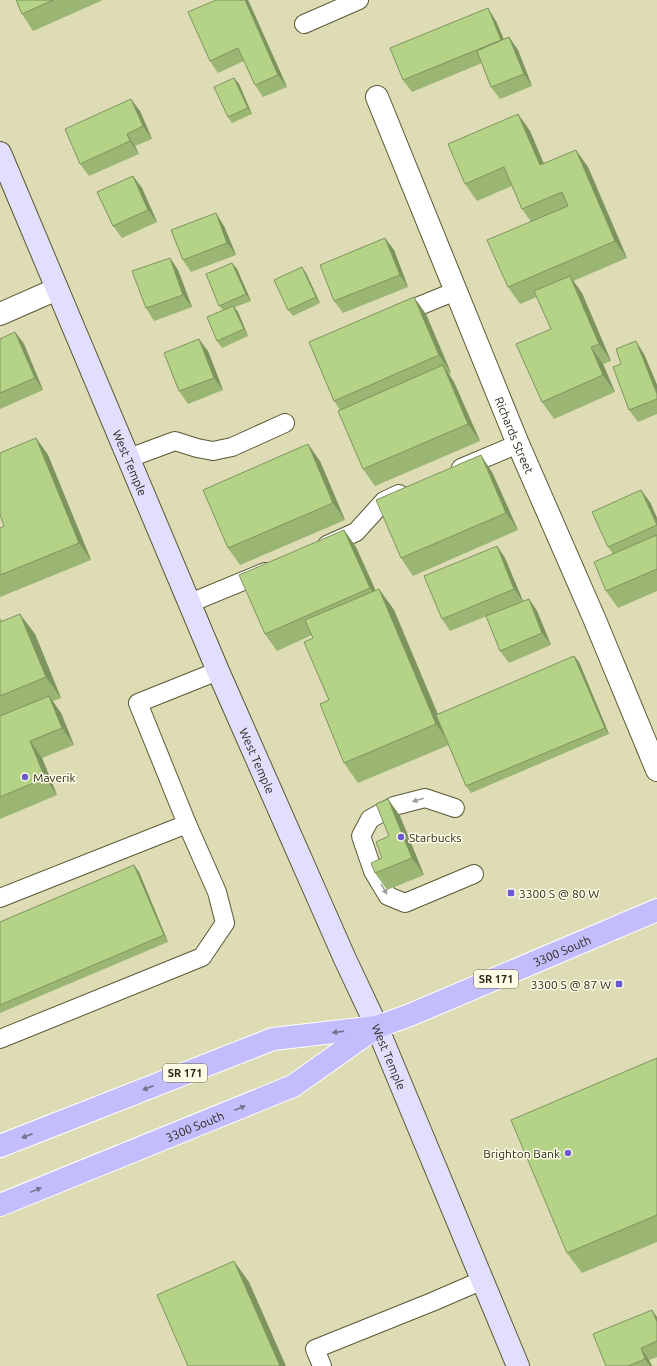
<svg xmlns="http://www.w3.org/2000/svg" width="657" height="1366" viewBox="0 0 657 1366" font-family="Ubuntu,sans-serif">
  <rect width="100%" height="100%" fill="#dddcb4"/>
  <g fill="none" stroke-linecap="round" stroke-linejoin="round">
    <!-- lane casing -->
    <g stroke="#595834" stroke-width="20">
      <g id="lane">
        <path d="M304,24L359,0"/>
        <path d="M397,315L456,291"/>
        <path d="M129,458L175,441L197,448L213,451L232,447L285,423"/>
        <path d="M461,468L518,444"/>
        <path d="M327,545L356,532L384,501L399,494"/>
        <path d="M190,603L265,572"/>
        <path d="M455,808L425,798L394,806L370,819L361,836L373,871L388,896L405,903L474,874"/>
        <path d="M0,898L187,824L138,703L218,671"/>
        <path d="M0,1039L202,957L225,923L217,892L187,824"/>
        <path d="M322,1366L315,1349L432,1302L483,1280"/>
      </g>
    </g>
    <!-- street casing -->
    <g stroke="#595834" stroke-width="24">
      <g id="street">
        <path id="s1" d="M377,97L518,444L594,618L657,770"/>
        <path d="M0,314L57,289"/>
      </g>
    </g>
    <!-- secondary casing -->
    <g stroke="#595834" stroke-width="24">
      <g id="secondary">
        <path id="s2" d="M0,153L218,671L345,959L377,1027L518,1366"/>
      </g>
    </g>
    <!-- primary casing -->
    <g stroke="#fff" stroke-width="24">
      <g id="primary">
        <path id="s3" d="M0,1146L273,1039L377,1027L410,1015L657,910"/>
        <path id="s4" d="M0,1205L293,1086L375,1028"/>
      </g>
    </g>
    <!-- lane -->
    <use href="#lane" stroke="#fff" stroke-width="18"/>
    <!-- street -->
    <use href="#street" stroke="#fff" stroke-width="22"/>
    <!-- secondary -->
    <use href="#secondary" stroke="#e1defe" stroke-width="22"/>
    <!-- primary -->
    <use href="#primary" stroke="#c3bcfd" stroke-width="22"/>
  </g>
  <!-- wall -->
  <g fill="#9bb573">
    <path d="M16,0H103L33,31L22,14Z"/>
    <path d="M249,2L287,87L263,97L255,85L244,61L218,73L210,61Z"/>
    <path d="M496,21L504,40L509,37L518,50L532,86L500,99L491,87L482,63L412,92L403,80Z"/>
    <path d="M234,78L239,84L252,114L232,123L228,117Z"/>
    <path d="M140,111L152,139L135,146L139,154L89,176L80,164Z"/>
    <path d="M518,114L530,131L544,164L588,167L627,258L573,281L582,293L611,361L603,364L615,392L554,419L542,402L551,329L537,297L520,304L508,287L531,222L522,209L512,186L477,201L465,184Z"/>
    <path d="M133,176L142,188L157,222L122,238L113,226Z"/>
    <path d="M224,226L236,255L191,272L183,260Z"/>
    <path d="M385,238L394,250L408,287L343,313L334,301Z"/>
    <path d="M170,258L178,270L192,307L154,321L146,308Z"/>
    <path d="M237,269L251,301L235,307L238,312L248,336L222,348L217,341L223,310L219,306Z"/>
    <path d="M306,273L320,303L293,316L288,310Z"/>
    <path d="M426,314L451,373L449,374L454,382L480,441L375,486L363,469L340,410L334,401Z"/>
    <path d="M15,332L24,344L43,390L0,409V339Z"/>
    <path d="M208,351L223,390L188,404L179,391Z"/>
    <path d="M644,354L657,385V414L638,422L629,410L621,364Z"/>
    <path d="M36,438L48,455L91,560L0,597V528L4,526Z"/>
    <path d="M320,461L345,520L240,565L228,548Z"/>
    <path d="M492,472L518,530L413,576L401,558Z"/>
    <path d="M650,502L657,518V591L618,608L606,591L613,554L608,547Z"/>
    <path d="M344,530L356,547L376,591L379,589L394,610L438,714L574,656L579,662L609,734L471,793L466,786L449,745L358,783L344,763L329,700L312,635L277,651L265,634Z"/>
    <path d="M497,546L505,558L523,601L529,599L537,611L551,645L509,663L500,651L487,616L450,631L442,619Z"/>
    <path d="M0,618L2,621L35,634L61,698L53,701L61,713L74,745L42,758L57,795L0,819Z"/>
    <path d="M388,799L400,816L424,875L387,890L375,873L382,858L389,836Z"/>
    <path d="M134,865L139,872L168,942L0,1013V922Z"/>
    <path d="M657,1058V1242L582,1273L567,1253Z"/>
    <path d="M657,1317V1357L649,1360L652,1366H606Z"/>
  </g>
  <!-- shaded-wall -->
  <g fill="#7e945e">
    <path d="M245,0H248L249,2L287,87L278,75Z"/>
    <path d="M488,8L496,21L509,52L501,40Z"/>
    <path d="M509,37L518,50L532,86L524,74Z"/>
    <path d="M234,78L239,84L252,114L248,108Z"/>
    <path d="M131,99L140,111L152,139L143,126Z"/>
    <path d="M518,114L530,131L552,183L540,165Z"/>
    <path d="M127,134L135,146L139,154L130,141Z"/>
    <path d="M576,150L588,167L627,258L615,241Z"/>
    <path d="M133,176L142,188L157,222L148,210Z"/>
    <path d="M216,213L224,226L236,255L227,243Z"/>
    <path d="M385,238L394,250L408,287L400,275Z"/>
    <path d="M170,258L178,270L192,307L183,295Z"/>
    <path d="M232,263L237,269L251,301L246,294Z"/>
    <path d="M302,267L306,273L320,303L316,297Z"/>
    <path d="M570,276L582,293L611,361L599,344Z"/>
    <path d="M414,297L426,314L451,373L439,355Z"/>
    <path d="M233,306L238,312L248,336L244,329Z"/>
    <path d="M15,332L24,344L43,390L35,378Z"/>
    <path d="M199,339L208,351L223,390L214,378Z"/>
    <path d="M636,341L644,354L657,385V394Z"/>
    <path d="M591,347L603,364L615,392L603,375Z"/>
    <path d="M443,365L454,382L480,441L468,424Z"/>
    <path d="M36,438L48,455L91,560L79,543Z"/>
    <path d="M308,444L320,461L345,520L333,503Z"/>
    <path d="M481,455L492,472L518,530L506,513Z"/>
    <path d="M641,490L650,502L657,518V524Z"/>
    <path d="M344,530L356,547L382,605L370,588Z"/>
    <path d="M497,546L505,558L523,601L514,589Z"/>
    <path d="M379,589L394,610L450,744L436,724Z"/>
    <path d="M529,599L537,611L551,645L542,633Z"/>
    <path d="M20,614L35,634L61,698L46,677Z"/>
    <path d="M574,656L579,662L609,734L605,728Z"/>
    <path d="M49,696L61,713L74,745L62,728Z"/>
    <path d="M30,741L42,758L57,795L45,778Z"/>
    <path d="M388,799L400,816L424,875L412,858Z"/>
    <path d="M134,865L139,872L168,942L164,935Z"/>
    <path d="M234,1261L249,1282L286,1366H280Z"/>
    <path d="M652,1310L657,1317V1322Z"/>
    <path d="M641,1348L649,1360L652,1366H650L645,1359Z"/>
  </g>
  <!-- building -->
  <g fill="#b4d386" stroke="#7e945e">
    <path d="M16,0H53L22,14Z"/>
    <path d="M216,0H245L278,75L255,85L238,48L210,61L188,12Z"/>
    <path d="M488,8L501,40L403,80L390,48Z"/>
    <path d="M509,37L524,74L491,87L477,51Z"/>
    <path d="M234,78L248,108L228,117L214,87Z"/>
    <path d="M131,99L143,126L127,134L130,141L80,164L65,129Z"/>
    <path d="M518,114L540,165L576,150L615,241L508,287L487,240L568,206L562,192L522,209L504,167L465,184L448,144Z"/>
    <path d="M133,176L148,210L113,226L97,192Z"/>
    <path d="M216,213L227,243L183,260L171,230Z"/>
    <path d="M385,238L400,275L334,301L320,265Z"/>
    <path d="M170,258L183,295L146,308L132,271Z"/>
    <path d="M232,263L246,294L219,306L206,274Z"/>
    <path d="M302,267L316,297L288,310L274,280Z"/>
    <path d="M570,276L599,344L591,347L603,375L542,402L516,344L551,329L534,291Z"/>
    <path d="M414,297L439,355L334,401L309,342Z"/>
    <path d="M233,306L244,329L217,341L207,317Z"/>
    <path d="M15,332L35,378L0,393V339Z"/>
    <path d="M199,339L214,378L179,391L164,353Z"/>
    <path d="M636,341L657,394V399L629,410L613,367L621,364L616,349Z"/>
    <path d="M443,365L468,424L363,469L338,411Z"/>
    <path d="M36,438L79,543L0,575V528L4,526L0,515V453Z"/>
    <path d="M308,444L333,503L228,548L203,490Z"/>
    <path d="M481,455L506,513L401,558L376,500Z"/>
    <path d="M641,490L657,525L608,547L592,512Z"/>
    <path d="M344,530L370,588L265,634L239,575Z"/>
    <path d="M657,535V569L606,591L594,562Z"/>
    <path d="M497,546L514,589L442,619L424,576Z"/>
    <path d="M379,589L436,724L344,763L320,704L329,700L304,642L313,638L305,620Z"/>
    <path d="M529,599L542,633L500,651L486,616Z"/>
    <path d="M20,614L46,677L0,696V622Z"/>
    <path d="M574,656L605,728L466,786L436,715Z"/>
    <path d="M49,696L62,728L30,741L45,778L0,797V716Z"/>
    <path d="M388,799L412,858L375,873L371,863L382,858L376,842L389,836L376,804Z"/>
    <path d="M134,865L164,935L0,1005V922Z"/>
    <path d="M657,1058V1215L567,1253L511,1120Z"/>
    <path d="M234,1261L280,1366H188L157,1295Z"/>
    <path d="M652,1310L657,1322V1341L641,1348L645,1359L628,1366H606L593,1334Z"/>
  </g>
  <!-- one-way arrows -->
  <defs><path id="oneway-solid" d="M-6-.8H1V-3.2L6.5 0L1 3.2V.8H-6Z"/></defs>
  <g fill="#9f9f98">
    <use href="#oneway-solid" transform="translate(418 800) rotate(164)"/>
    <use href="#oneway-solid" transform="translate(384 889) rotate(60)"/>
  </g>
  <g fill="#76728b">
    <use href="#oneway-solid" transform="translate(338 1032) rotate(173)"/>
    <use href="#oneway-solid" transform="translate(148 1088) rotate(159)"/>
    <use href="#oneway-solid" transform="translate(240 1108) rotate(-22)"/>
    <use href="#oneway-solid" transform="translate(27 1136) rotate(159)"/>
    <use href="#oneway-solid" transform="translate(36 1190) rotate(-22)"/>
  </g>
  <!-- markers -->
  <g fill="#6c58d1" stroke="#fcfce7" stroke-width="1.5">
    <circle cx="25" cy="777" r="4"/>
    <circle cx="401" cy="837" r="4"/>
    <rect x="507" y="889" width="8" height="8" rx="2"/>
    <rect x="615" y="980" width="8" height="8" rx="2"/>
    <circle cx="568" cy="1153" r="4"/>
  </g>
  <g text-anchor="middle" dominant-baseline="central" stroke-width="3" stroke-linejoin="round" paint-order="stroke">
    <!-- shield labels -->
    <g fill="#fcfce7" stroke="#696857" stroke-width="1">
      <rect x="474" y="970" width="44" height="18" rx="3"/>
      <rect x="163" y="1064" width="44" height="18" rx="3"/>
    </g>
    <g font-size="11" font-weight="bold" fill="#2a2919">
      <text x="496" y="979">SR 171</text>
      <text x="185" y="1073">SR 171</text>
    </g>
    <!-- street labels -->
    <g font-size="12" fill="#2a2919" stroke="#fcfce7">
      <text stroke="none"><textPath href="#s1" startOffset="365">Richards Street</textPath></text>
      <text stroke="none"><textPath href="#s2" startOffset="336">West Temple</textPath></text>
      <text stroke="none"><textPath href="#s2" startOffset="660">West Temple</textPath></text>
      <text stroke="none"><textPath href="#s3" startOffset="598">3300 South</textPath></text>
      <text stroke="none"><textPath href="#s2" startOffset="984">West Temple</textPath></text>
      <text stroke="none"><textPath href="#s4" startOffset="210">3300 South</textPath></text>
    </g>
    <!-- poi labels -->
    <g font-size="12" fill="#2a2919" stroke="#fcfce7" text-anchor="start">
      <text x="33" y="777">Maverik</text>
      <text x="409" y="837">Starbucks</text>
      <text x="519" y="893">3300 S @ 80 W</text>
      <text x="611" y="984" text-anchor="end">3300 S @ 87 W</text>
      <text x="560" y="1153" text-anchor="end">Brighton Bank</text>
    </g>
  </g>
</svg>
